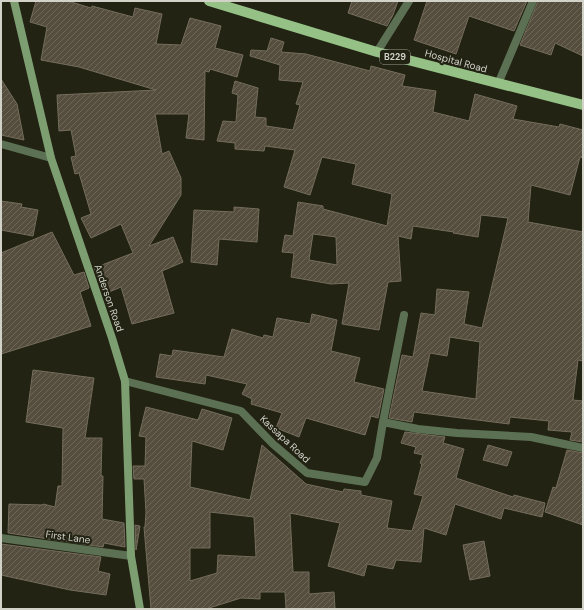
<svg xmlns="http://www.w3.org/2000/svg" width="584" height="610" viewBox="0 0 584 610" font-family="'DM Sans',sans-serif">
  <defs>
    <pattern id="building-hatch" width="6" height="6" patternUnits="userSpaceOnUse"><rect width="6" height="6" fill="#554d3e"/><path d="M-1 1l2-2M0 6l6-6M5 7l2-2" fill="none" stroke="#6d6659"/></pattern>
  </defs>
  <rect width="100%" height="100%" fill="#222313"/>
  <!-- building -->
  <g fill="url(#building-hatch)" stroke="#756d5c" fill-rule="evenodd">
    <path d="M36,1H68L91,8L92,6L133,17L135,8L162,14L156,44L181,45L190,18L221,26L215,48L243,55L237,77L210,69L209,72L205,71L204,140L186,138L189,114H155L162,154L169,151L181,178V195L149,246L173,237L183,262L162,271L174,313L132,324L121,287L109,292L105,283L100,285L94,268L133,253L121,224L91,238L81,218L91,214L79,173L75,174L71,157L76,156L71,130L59,131L57,95L156,90L79,67L41,60L47,27L30,22Z"/>
    <path d="M352,1H398L393,15L387,26L348,13Z"/>
    <path d="M427,1H527L514,31L469,16L456,54L414,40Z"/>
    <path d="M538,1H583V56L555,43L551,55L520,45Z"/>
    <path d="M271,38L284,42L281,52L306,54L370,71L371,66L405,75L402,86L436,91L433,112L469,121L475,94L517,106L513,119L559,127L560,124L583,130V158L580,157L570,195L531,185L528,222L583,232V361L578,360L573,400L583,401V442L570,440L572,432L548,430L549,421L510,417L509,424L414,412L412,422L389,418L402,355L413,357L421,313L435,315L437,289L469,292L464,324L482,328L508,218L481,215L478,237L453,233L454,232L413,226L411,239L398,236L401,281L388,282L379,330L342,324L349,283L331,284L291,277L294,253L282,252L285,235L293,236L298,202L323,206V209L387,226L392,194L352,184L356,164L322,157L310,195L284,187L295,150L265,146L264,151L235,149V143L217,141L223,121L236,122L238,95L232,93L235,81L258,88L255,117L266,118V126L293,130L300,105L296,104L303,82L279,80L280,65L250,56L251,50L267,51ZM313,234L336,237L337,265L309,260ZM450,337L480,342L476,399L422,391L430,353L447,356Z"/>
    <path d="M1,79L17,104L24,140L1,135Z"/>
    <path d="M1,201L22,204L21,207L38,210L33,236L1,230Z"/>
    <path d="M234,207L259,209L257,242L219,239L217,265L191,262L194,210L234,212Z"/>
    <path d="M52,232L74,275L84,272L89,288L80,292L91,326L1,354V253Z"/>
    <path d="M312,314L337,320L331,351L360,358L354,382L384,389L378,418L371,416L365,435L306,418L299,437L276,428L282,413L251,404L252,399L242,394L247,384L206,375L205,384L156,377L160,354L172,356L173,350L224,357L232,329L263,338L264,335L273,337L277,318L310,324Z"/>
    <path d="M33,370L94,378L85,438H102L101,476H103L102,519L124,523L125,547L104,543L103,547L8,533L9,504L42,505L43,504L55,507L58,486H62L63,428L26,422Z"/>
    <path d="M146,407L198,420L202,409L232,418L223,450L192,441L190,487L250,500L262,445L306,484L343,492L344,489L361,491V495L392,501L387,528L412,531L423,496L414,494L422,464L420,463L423,455L414,453L416,447L401,443L405,432L445,437L443,443L464,449L456,478L513,497L514,495L545,503L542,517L504,508L501,519L455,504L446,535L424,528L421,562L396,560L393,569L367,564L364,576L328,566L340,523L290,513L293,572H309V594L334,592L335,609H286L285,592H260V599L241,598L206,609H151L144,527H145L146,512L144,479H134L133,466H145L146,437L139,436ZM210,512L254,517L256,557L218,555L217,573L190,581V548H210Z"/>
    <path d="M488,445L512,452L507,466L483,460Z"/>
    <path d="M567,450L583,453V525L545,512L553,487L556,488Z"/>
    <path d="M135,525L140,526L136,550Z"/>
    <path d="M484,541L490,576L470,580L463,545Z"/>
    <path d="M1,544L101,557L98,571L110,574L106,595L70,590L1,575Z"/>
  </g>
  <g fill="none" stroke-linecap="round" stroke-linejoin="round">
    <!-- minor -->
    <g stroke="#5c7154" stroke-width="8">
      <path d="M377,52L409,1"/>
      <path d="M498,84L533,1"/>
      <path d="M1,144L51,158"/>
      <path d="M125,381L241,411L273,444L307,473L365,482L377,458L383,422L418,429L457,433L531,437L583,448"/>
      <path d="M383,422L404,315"/>
      <path d="M1,538L131,556"/>
    </g>
    <!-- secondary -->
    <path stroke="#7c9e70" stroke-width="8" d="M14,1L51,158L112,338L125,381L131,556L140,609"/>
    <!-- primary -->
    <path stroke="#95c186" stroke-width="10" d="M209,1L377,52L583,105"/>
  </g>
  <g text-anchor="middle" dominant-baseline="central" stroke-width="4" stroke-linejoin="round" paint-order="stroke">
    <!-- shield labels -->
    <rect fill="#222313" stroke="#9d9e92" stroke-width="1" x="380" y="50" width="30" height="14" rx="3"/>
    <g font-size="9" font-weight="bold" fill="#d2d2c9">
      <text x="395" y="57">B229</text>
    </g>
    <!-- street labels -->
    <g font-size="10" fill="#d2d2c9" stroke="#222313">
      <text transform="translate(456 61) rotate(15)">Hospital Road</text>
      <text transform="translate(109 298) rotate(71)">Anderson Road</text>
      <text transform="translate(285 439) rotate(43)">Kassapa Road</text>
      <text transform="translate(68 537) rotate(8)">First Lane</text>
    </g>
  </g>
  <!-- border -->
  <rect width="584" height="610" fill="none" stroke="#d2d2c9" stroke-width="4"/>
</svg>
